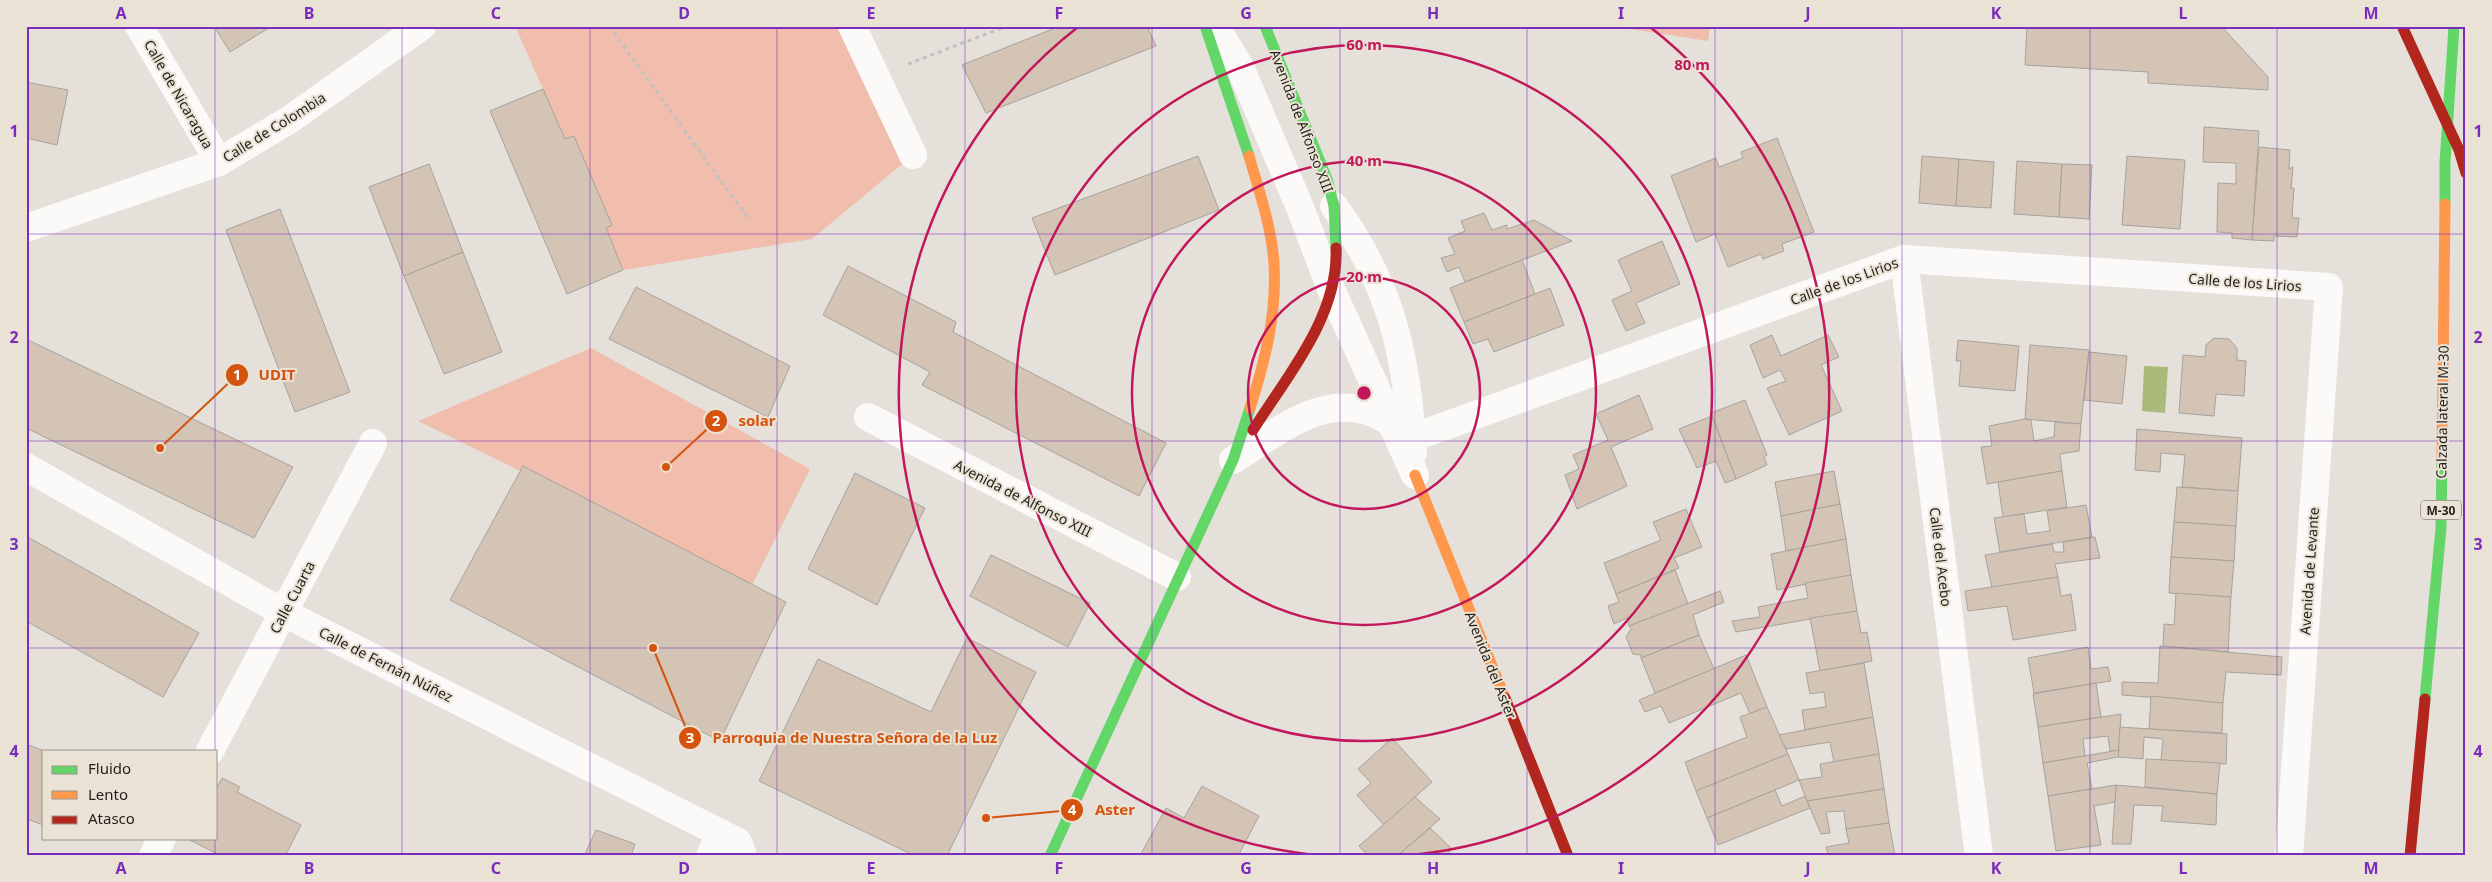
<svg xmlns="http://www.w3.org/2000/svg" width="2492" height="882" viewBox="0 0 2492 882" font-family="'Noto Sans',sans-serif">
  <rect width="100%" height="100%" fill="#e5e1da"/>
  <!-- green -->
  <g fill="#f1bdad">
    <path d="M515,26H852L913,155L812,239L623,270Z"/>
    <path d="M1611,26H1710L1708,41Z"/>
    <path d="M591,348L810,469L752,585L523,466L520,471L418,421Z"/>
  </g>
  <!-- water -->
  <path fill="#aaba7a" d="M2144,366L2168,367L2165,413L2142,411Z"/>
  <!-- building -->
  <g fill="#d4c4b5" stroke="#a6a29e">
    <path d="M214,26H272L230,52Z"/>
    <path d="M1060,26H1147L1156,46L986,113L962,65Z"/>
    <path d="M2027,26H2221L2268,77V90L2148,83V72L2025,65Z"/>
    <path d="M26,82L68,90L57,145L26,138Z"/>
    <path d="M543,89L565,139L574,136L612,225L606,228L623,270L567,294L490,111Z"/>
    <path d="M2204,127L2259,131L2252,240L2232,238V233L2217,232L2218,183L2236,184V163L2203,162Z"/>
    <path d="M1777,138L1814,232L1782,244L1784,251L1763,259L1761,254L1728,267L1715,234L1696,242L1671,176L1716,158L1719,167L1743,158L1741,152Z"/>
    <path d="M2259,147L2290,150L2289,169L2293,167L2291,188H2294L2292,218H2299L2297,237L2274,236V241L2252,240Z"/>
    <path d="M1198,156L1219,210L1055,275L1032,218Z"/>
    <path d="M1922,156L1959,159L1956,206L1919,203Z"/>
    <path d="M2127,156L2185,160L2180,229L2122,225Z"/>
    <path d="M1959,159L1994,162L1991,208L1956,206Z"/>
    <path d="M2017,161L2062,164L2059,217L2014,214Z"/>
    <path d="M429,164L463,252L404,276L369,187Z"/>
    <path d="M2062,164L2092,165L2089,219L2059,217Z"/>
    <path d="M280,209L350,392L295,412L226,230Z"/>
    <path d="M1484,213L1492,230L1507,225V229L1534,220L1572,241L1465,282L1459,267L1447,272L1441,258L1455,254L1448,238L1465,231L1461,221Z"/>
    <path d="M1662,241L1680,284L1636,303L1645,323L1626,331L1612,300L1632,291L1618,260Z"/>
    <path d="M463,252L502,352L444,374L404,276Z"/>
    <path d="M1522,260L1535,294L1464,322L1450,288Z"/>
    <path d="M848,266L956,322L953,332L1166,443L1139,496L922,385L930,372L823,315Z"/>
    <path d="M636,287L790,366L768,417L609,339Z"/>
    <path d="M1550,288L1564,325L1494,352L1488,339L1473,344L1464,322Z"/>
    <path d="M1772,335L1781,356L1828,335L1839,357L1821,365L1842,411L1789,435L1767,388L1786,381L1780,370L1763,378L1750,345Z"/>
    <path d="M2214,338L2229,339L2237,348V360L2246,361L2244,396L2216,394L2214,416L2179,413L2183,355L2205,357L2206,345Z"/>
    <path d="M26,339L293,467L254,538L26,428Z"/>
    <path d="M1958,340L2019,346L2015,391L1959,386L1961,361H1956Z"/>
    <path d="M2030,345L2089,350L2081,424L2025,419Z"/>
    <path d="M2089,352L2127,356L2122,404L2084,400Z"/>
    <path d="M1639,395L1653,429L1611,447L1627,486L1577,509L1565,475L1579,469L1573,455L1608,440L1596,414Z"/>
    <path d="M1745,400L1767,455L1764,457L1767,465L1736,479L1711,413Z"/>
    <path d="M1712,416L1736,479L1725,483L1716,461L1697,468L1679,429Z"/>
    <path d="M2025,419L2031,420L2034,441L2054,437L2055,422L2081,424L2079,451L2060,454L2062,471L1987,484L1981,447L1992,446L1989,426Z"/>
    <path d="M2137,429L2242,438L2238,491L2182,487L2185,455L2161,453L2160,472L2135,470Z"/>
    <path d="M523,466L786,602L720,741L450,600Z"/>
    <path d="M1834,471L1840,504L1781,516L1775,482Z"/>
    <path d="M2062,471L2067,507L2003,517L1998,482Z"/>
    <path d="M855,473L925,508L877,605L808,569Z"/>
    <path d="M2177,487L2238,491L2236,526L2174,522Z"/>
    <path d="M1840,504L1846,539L1786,551L1781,516Z"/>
    <path d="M2086,505L2092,537L2000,552L1994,518L2024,514L2027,534L2050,531L2047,511Z"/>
    <path d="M1686,509L1702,547L1674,558L1679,568L1616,594L1604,563L1661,540L1653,522Z"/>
    <path d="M2174,522L2236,526L2234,561L2171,557Z"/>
    <path d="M26,536L199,633L163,697L26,621Z"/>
    <path d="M2095,537L2100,558L2055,564L2058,577L1992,588L1985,555L2052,544L2054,552H2064L2063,542Z"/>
    <path d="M1846,539L1851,575L1777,590L1771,554Z"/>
    <path d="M991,555L1090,603L1068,647L970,596Z"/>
    <path d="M2171,557L2234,561L2231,597L2169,593Z"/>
    <path d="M1675,570L1688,604L1629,626L1627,618L1614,624L1608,606L1619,602L1616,594Z"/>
    <path d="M1851,575L1857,611L1736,632L1732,621L1760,617L1758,607L1808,598L1805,583Z"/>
    <path d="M2058,577L2061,596L2071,594L2076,630L2013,640L2007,606L1968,611L1965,591Z"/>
    <path d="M1720,591L1724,602L1693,615L1699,635L1641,658V655L1633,654L1626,637L1631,629L1629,626Z"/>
    <path d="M2176,593L2231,597L2228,652L2163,646L2164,624L2174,625Z"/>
    <path d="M1857,611L1861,633L1867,632L1872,661L1820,671L1810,618Z"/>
    <path d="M1699,635L1714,669L1655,693L1641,658Z"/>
    <path d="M967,638L1036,672L947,856H915L759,781L818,659L931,712Z"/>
    <path d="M2160,646L2282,657L2281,675L2226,672L2223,703L2122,695V682L2158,683Z"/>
    <path d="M2088,647L2091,669L2108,667L2111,681L2034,693L2028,658Z"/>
    <path d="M1746,655L1767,707L1750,714L1741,693L1669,723L1661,706L1645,712L1639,700Z"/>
    <path d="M1864,663L1873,717L1805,730L1802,710L1826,707L1824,692L1810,694L1806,673Z"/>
    <path d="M2096,683L2101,717L2038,727L2033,694Z"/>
    <path d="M2151,696L2223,703L2222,733L2149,729Z"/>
    <path d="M1767,707L1788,754L1696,791L1685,762L1747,737L1740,717Z"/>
    <path d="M2121,714L2119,750L2110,751L2108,736L2083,739L2085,756L2043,763L2038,727Z"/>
    <path d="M1873,717L1879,754L1834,762L1830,742L1786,749L1779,735Z"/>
    <path d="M2120,727L2227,734L2226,764L2161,760L2163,739L2144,737L2143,759L2118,757Z"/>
    <path d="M1392,738L1432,782L1384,825L1357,795L1371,783L1358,769Z"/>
    <path d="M26,744L44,751V825L26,819Z"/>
    <path d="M2119,750L2118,757L2087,763L2092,789L2048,796L2043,763Z"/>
    <path d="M1788,754L1799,780L1707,818L1696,791Z"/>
    <path d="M1879,754L1884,789L1807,801L1799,780L1822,777L1820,764Z"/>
    <path d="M2146,759L2220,763L2217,794L2145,787Z"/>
    <path d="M222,778L240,787L237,792L301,825L285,856H221L190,840L216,838V789Z"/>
    <path d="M2116,785L2217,794L2216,825L2161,821L2163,806L2134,805L2131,844H2112Z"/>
    <path d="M2116,785L2115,802L2094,806L2101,845L2056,851L2048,796Z"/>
    <path d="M1202,786L1259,816L1238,856L1141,854L1166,808L1184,818Z"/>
    <path d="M1884,789L1889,823L1846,829L1844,811L1826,812L1830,833L1821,834L1807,801Z"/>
    <path d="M1775,790L1782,806L1805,796L1810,808L1718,845L1707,818Z"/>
    <path d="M1415,797L1440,819L1397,856H1368L1359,846Z"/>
    <path d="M1889,823L1895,856H1829L1826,847L1849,843L1846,829Z"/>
    <path d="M1430,828L1452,849L1445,856H1397Z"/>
    <path d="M596,830L635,844L631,856H584Z"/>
  </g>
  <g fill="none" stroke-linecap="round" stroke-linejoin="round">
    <!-- path -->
    <g stroke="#c2c1bf" stroke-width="3" stroke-dasharray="4 4" stroke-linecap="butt">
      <path d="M609,26L748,218"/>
      <path d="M908,64L1007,26"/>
    </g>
    <!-- street -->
    <g stroke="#fbfaf9" stroke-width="28">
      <path d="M139,26L219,162"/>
      <path d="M852,26L913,155"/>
      <path d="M1215,26L1240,67L1299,205L1331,289L1415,475"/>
      <path d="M1334,206C1392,286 1407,356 1413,453"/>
      <path d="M26,228L219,162L289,120L422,26"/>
      <path d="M1904,259L1979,856"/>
      <path d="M868,417L1177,577"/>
      <path d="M1412,438L1904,259L2329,287L2289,856"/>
      <path d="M1233,460C1271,436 1319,395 1367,411C1375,413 1384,419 1391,422"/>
      <path d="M26,467L284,613L738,842L743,856"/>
      <path d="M210,751L373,443"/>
      <path d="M153,856L162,838"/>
      <path d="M710,856L721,833"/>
    </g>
    <!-- fast -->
    <g stroke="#63d668" stroke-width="11">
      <path d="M1205,26L1249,156"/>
      <path d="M1265,26L1327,179L1334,206L1336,248"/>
      <path d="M2445,204V162L2454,26"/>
      <path d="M2425,699L2441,528L2442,459"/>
      <path d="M1050,856L1233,460L1250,408"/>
    </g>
    <!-- slow -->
    <g stroke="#ff974d" stroke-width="11">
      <path d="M1249,156C1259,191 1272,228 1274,264C1277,313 1265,362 1250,408"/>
      <path d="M2442,459L2445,204"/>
      <path d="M1415,475L1505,698"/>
    </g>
    <!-- jam -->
    <g stroke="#b3261e" stroke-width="11">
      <path d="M2402,26L2459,150L2466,173"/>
      <path d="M1253,430C1287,376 1339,316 1336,248"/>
      <path d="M1505,698L1568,856"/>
      <path d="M2410,856L2425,699"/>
    </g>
  </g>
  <!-- grid -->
  <path fill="none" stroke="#7b2cbf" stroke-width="1" stroke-opacity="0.55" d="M215,26V751M402,26V856M590,26V856M777,26V856M965,26V856M1152,26V856M1340,26V856M1527,26V856M1715,26V856M1902,26V856M2090,26V856M2277,26V856M26,234H2466M26,441H2466M26,648H2466M215,838V856"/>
  <!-- distance rings -->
  <g fill="none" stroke="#c2185b" stroke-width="2.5">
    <circle cx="1364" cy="393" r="116"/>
    <circle cx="1364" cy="393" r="232"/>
    <circle cx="1364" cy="393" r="348"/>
    <path d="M1328 856A464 464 0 0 1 1078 27M1650 27A464 464 0 0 1 1400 856"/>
  </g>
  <g text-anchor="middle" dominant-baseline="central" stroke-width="4" stroke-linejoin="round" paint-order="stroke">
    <!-- shield labels -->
    <rect fill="#eae2d5" stroke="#5e5a53" stroke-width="1" x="2421" y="500.5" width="40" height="19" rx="4"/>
    <g font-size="12" font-weight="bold" fill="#221f1b">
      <text x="2441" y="510">M-30</text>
    </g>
    <!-- street labels -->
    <g font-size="14" fill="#221f1b" stroke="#eae2d5">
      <text transform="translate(179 94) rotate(60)">Calle de Nicaragua</text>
      <text transform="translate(1302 121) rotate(69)">Avenida de Alfonso XIII</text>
      <text transform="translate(274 127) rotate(-32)">Calle de Colombia</text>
      <text transform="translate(1844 281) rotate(-20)">Calle de los Lirios</text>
      <text transform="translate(2245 282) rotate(4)">Calle de los Lirios</text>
      <text transform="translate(2442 412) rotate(-89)">Calzada lateral M-30</text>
      <text transform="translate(1023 498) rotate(27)">Avenida de Alfonso XIII</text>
      <text transform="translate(1941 557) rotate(83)">Calle del Acebo</text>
      <text transform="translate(2309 571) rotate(-86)">Avenida de Levante</text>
      <text transform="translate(292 597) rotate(-62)">Calle Cuarta</text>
      <text transform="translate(386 664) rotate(27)">Calle de Fernán Núñez</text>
      <text transform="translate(1491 665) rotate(68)">Avenida del Aster</text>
    </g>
  </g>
  <circle cx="1364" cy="393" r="8" fill="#c2185b" stroke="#eae2d5" stroke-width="2.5"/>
  <g font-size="15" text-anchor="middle" font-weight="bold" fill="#c2185b" stroke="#eae2d5" stroke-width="4" stroke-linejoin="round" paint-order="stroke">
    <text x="1364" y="50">60 m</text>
    <text x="1692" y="70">80 m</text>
    <text x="1364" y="166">40 m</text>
    <text x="1364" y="282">20 m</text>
  </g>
  <!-- callouts -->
  <path fill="none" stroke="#d4530e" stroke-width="2" d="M160 448L237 375M666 467L716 421M653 648L690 738M986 818L1072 810"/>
  <g fill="#d4530e" stroke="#eae2d5" stroke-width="2">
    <circle cx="160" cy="448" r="5"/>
    <circle cx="666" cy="467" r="5"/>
    <circle cx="653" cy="648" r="5"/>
    <circle cx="986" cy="818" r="5"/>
    <circle cx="237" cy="375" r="12"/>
    <circle cx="716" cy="421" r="12"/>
    <circle cx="690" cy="738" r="12"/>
    <circle cx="1072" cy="810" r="12"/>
  </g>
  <g font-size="15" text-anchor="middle" font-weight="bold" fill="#fff">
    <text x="237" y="380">1</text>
    <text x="716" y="426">2</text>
    <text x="690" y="743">3</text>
    <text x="1072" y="815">4</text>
  </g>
  <g font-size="15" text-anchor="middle" font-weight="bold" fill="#d4530e" stroke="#eae2d5" stroke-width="4" stroke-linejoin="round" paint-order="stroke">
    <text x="277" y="380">UDIT</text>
    <text x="757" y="426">solar</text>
    <text x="855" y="743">Parroquia de Nuestra Señora de la Luz</text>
    <text x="1115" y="815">Aster</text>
  </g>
  <!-- border -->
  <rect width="2492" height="882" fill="none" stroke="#eae2d5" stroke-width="55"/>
  <!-- legend -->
  <rect x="42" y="750" width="175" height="90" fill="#eae2d5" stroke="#9a948b"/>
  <rect x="52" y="766" width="25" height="8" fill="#63d668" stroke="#9a948b"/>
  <text x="88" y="774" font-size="15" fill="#221f1b">Fluido</text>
  <rect x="52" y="791" width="25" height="8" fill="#ff974d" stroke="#9a948b"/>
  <text x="88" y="800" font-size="15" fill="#221f1b">Lento</text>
  <rect x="52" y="816" width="25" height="8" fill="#b3261e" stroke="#9a948b"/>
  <text x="88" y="824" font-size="15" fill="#221f1b">Atasco</text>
  <rect x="28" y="28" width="2436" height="826" fill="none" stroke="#7b2cbf" stroke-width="2"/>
  <g font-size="16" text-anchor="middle" font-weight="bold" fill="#7b2cbf">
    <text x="121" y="19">A</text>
    <text x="309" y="19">B</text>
    <text x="496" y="19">C</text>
    <text x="684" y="19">D</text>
    <text x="871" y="19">E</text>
    <text x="1059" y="19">F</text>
    <text x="1246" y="19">G</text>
    <text x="1433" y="19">H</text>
    <text x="1621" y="19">I</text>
    <text x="1808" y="19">J</text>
    <text x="1996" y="19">K</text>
    <text x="2183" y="19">L</text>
    <text x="2371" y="19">M</text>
    <text x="14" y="137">1</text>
    <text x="2478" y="137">1</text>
    <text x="14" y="343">2</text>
    <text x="2478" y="343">2</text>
    <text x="14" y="550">3</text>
    <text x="2478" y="550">3</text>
    <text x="14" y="757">4</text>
    <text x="2478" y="757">4</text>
    <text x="121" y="874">A</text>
    <text x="309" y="874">B</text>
    <text x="496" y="874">C</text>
    <text x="684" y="874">D</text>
    <text x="871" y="874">E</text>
    <text x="1059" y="874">F</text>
    <text x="1246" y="874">G</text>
    <text x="1433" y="874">H</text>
    <text x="1621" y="874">I</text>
    <text x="1808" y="874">J</text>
    <text x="1996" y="874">K</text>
    <text x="2183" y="874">L</text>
    <text x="2371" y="874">M</text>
  </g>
</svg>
